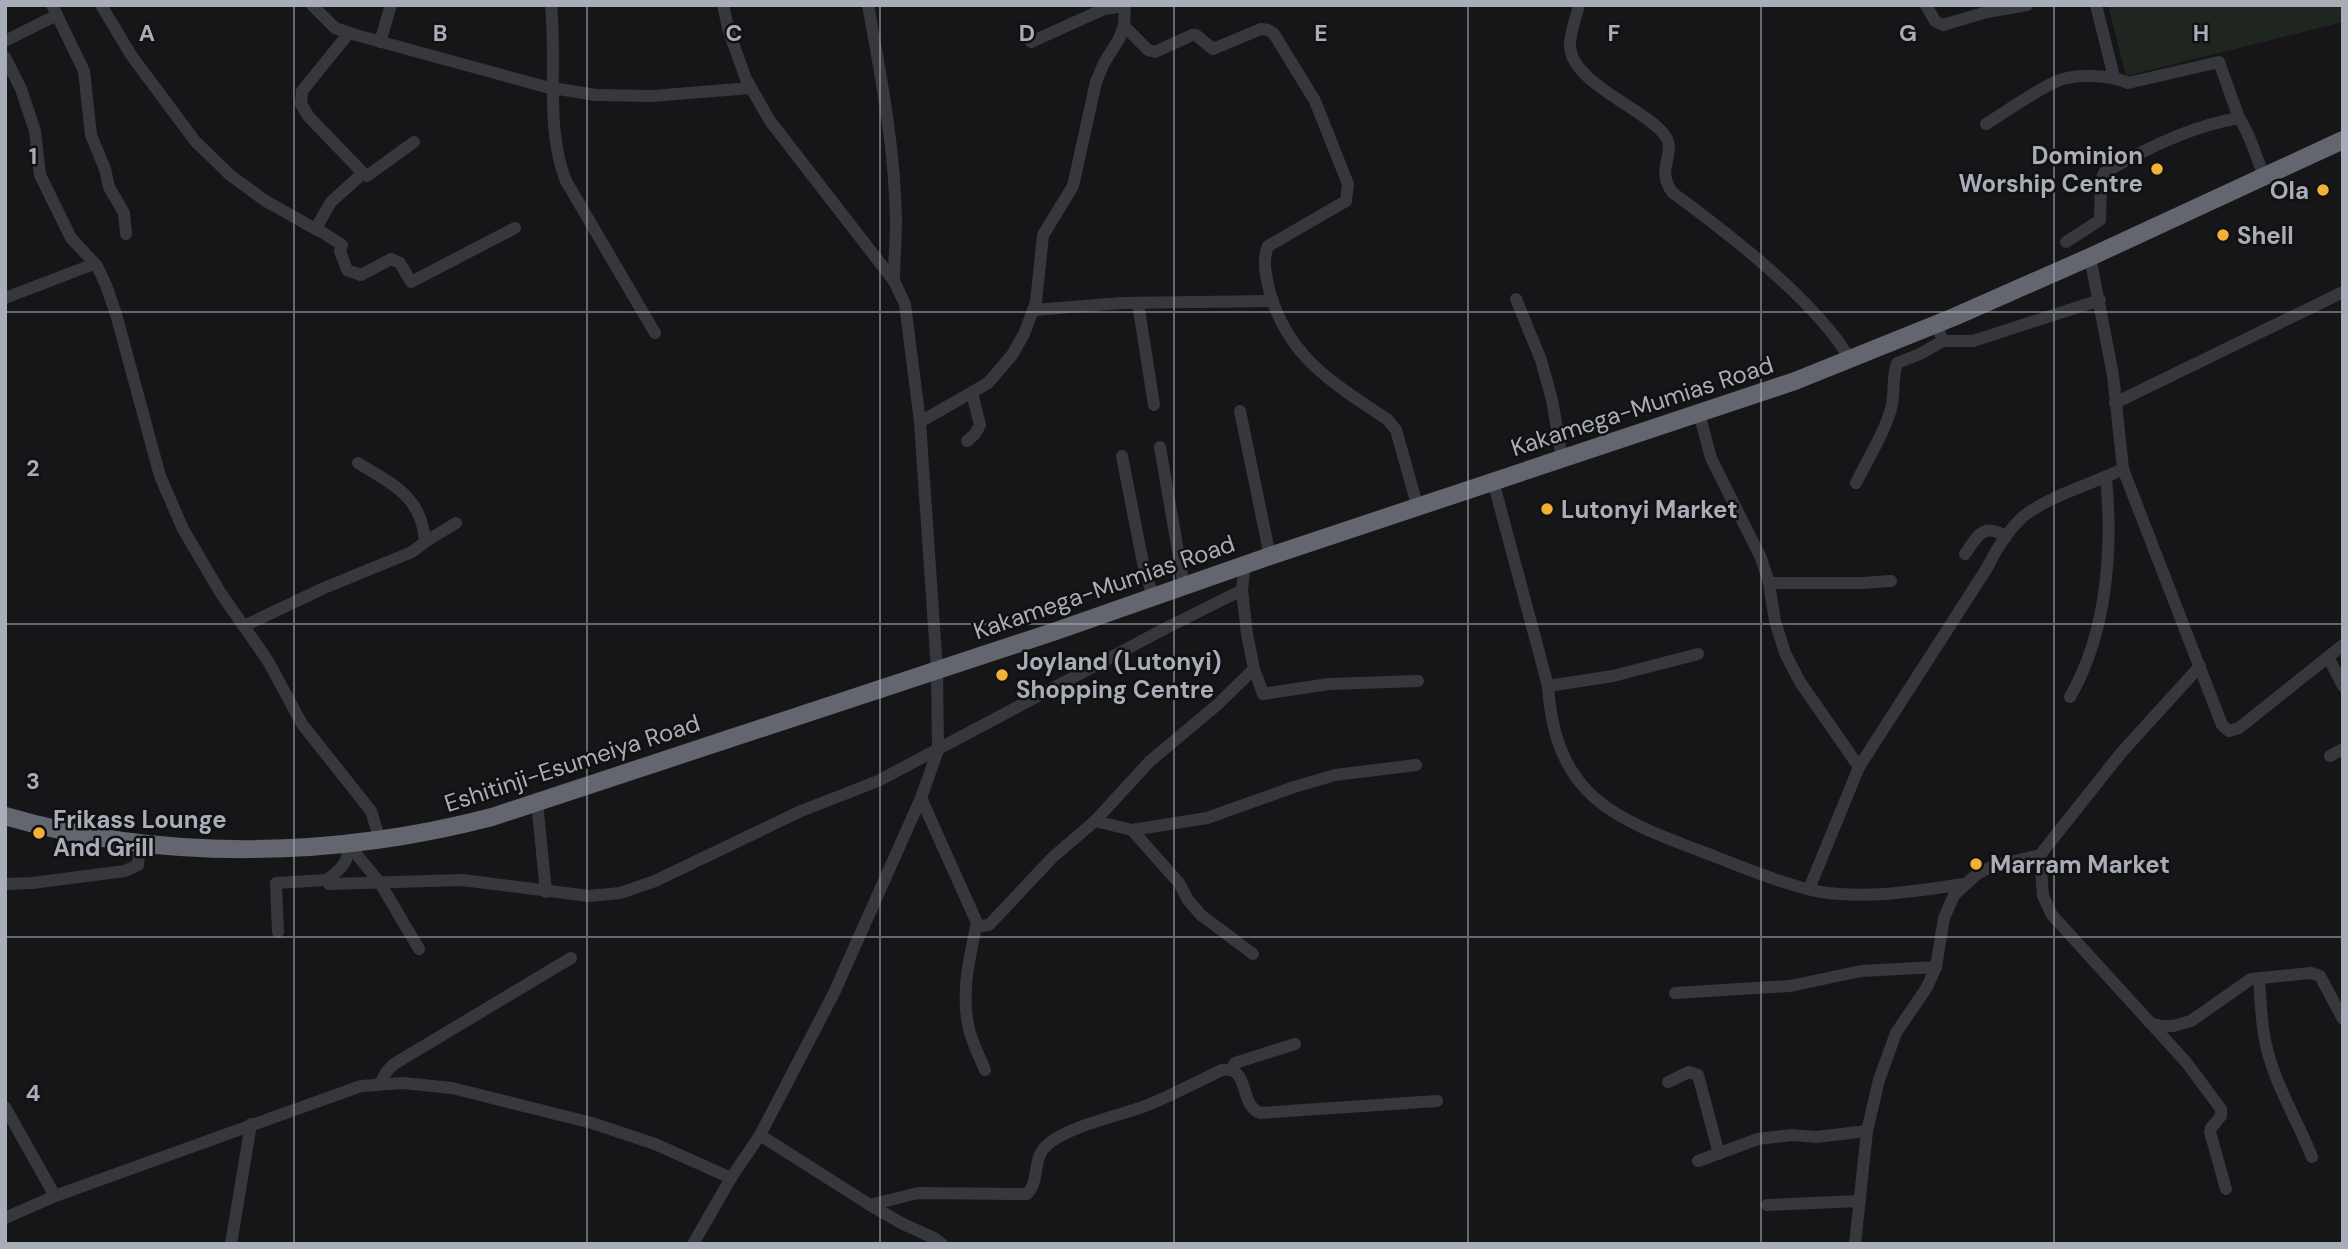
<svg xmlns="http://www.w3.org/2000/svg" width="2348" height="1249" viewBox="0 0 2348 1249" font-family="'DM Sans',sans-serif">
  <rect width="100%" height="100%" fill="#161618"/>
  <!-- green -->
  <path fill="#1e261f" d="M2108,5H2343V22L2126,76Z"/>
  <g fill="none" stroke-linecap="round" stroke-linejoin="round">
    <!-- minor -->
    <g stroke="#37383d" stroke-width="12">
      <path d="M52,5L84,71L91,135L105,169L109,187L124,213L126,234"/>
      <path d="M101,5L131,55L195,141L230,175L264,200L319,231"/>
      <path d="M312,5L335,28L356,35L546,87L596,95L652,96L751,88"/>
      <path d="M551,5C557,61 545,129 566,181L655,333"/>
      <path d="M868,5C881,76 895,149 896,221C896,241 894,261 894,281"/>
      <path d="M1579,5C1576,18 1569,35 1570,47C1573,83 1641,107 1663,133C1680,152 1653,168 1673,193C1729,234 1815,300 1850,359"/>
      <path d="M1926,5L1935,21L1943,25L1987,12L2027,5"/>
      <path d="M2096,5L2114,77"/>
      <path d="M1124,26L1148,50L1155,52L1192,35H1196L1213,49L1261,29L1268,30L1274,34L1315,101L1348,184L1346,201L1268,246C1262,261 1266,277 1270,293C1289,359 1335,384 1388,420L1396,430L1418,508"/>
      <path d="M349,33L302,91L301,104L309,117L363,173"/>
      <path d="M5,41L57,15"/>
      <path d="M380,42L391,5"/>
      <path d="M1031,42L1104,9L1125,6"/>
      <path d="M5,57L21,89L35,131L40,175L71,238L97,266L106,285L116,314L160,476L183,529L220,592L268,661L302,724L371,811L380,840"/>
      <path d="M1986,124C2009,110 2033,92 2057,81C2075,73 2111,75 2128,83L2219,62L2239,118"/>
      <path d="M414,142L367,176L363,173L331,202L316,228L342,245L340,251L347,270L361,275L391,259L400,263L411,282L515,228"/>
      <path d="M2066,242L2100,220L2101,180L2104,173C2146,148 2191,126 2239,118C2251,135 2255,156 2264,175"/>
      <path d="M2090,257L2113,375L2123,469L2222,725L2229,731L2239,728L2343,645"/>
      <path d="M5,298L94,264"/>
      <path d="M1516,299L1541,360L1552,400L1562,458"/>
      <path d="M1138,303L1154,405"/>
      <path d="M1034,310L1121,303L1273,301"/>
      <path d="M1936,324L1943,341H1973L2100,300"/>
      <path d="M2115,403L2343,292"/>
      <path d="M1240,411L1270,556"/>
      <path d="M1699,413L1711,458L1761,558L1769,583L1775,621L1785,653L1800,682L1859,767"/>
      <path d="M920,422L988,383L1012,355L1024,334L1036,302L1043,235L1073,186L1096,82L1104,63L1119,39L1124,26L1125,5"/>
      <path d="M967,441L975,434L980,425L972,393"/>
      <path d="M1160,447L1184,586"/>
      <path d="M1122,456L1143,563L1153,597"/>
      <path d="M1493,481L1548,686C1556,803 1620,820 1716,857C1745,868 1791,887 1821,892C1869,899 1916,891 1964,884"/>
      <path d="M1856,483C1867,460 1883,436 1890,412C1896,395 1891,381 1897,363L1920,354L1943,341"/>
      <path d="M425,542L456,523"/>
      <path d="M1965,554C1978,535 1984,522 2006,537"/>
      <path d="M1769,583H1862L1891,581"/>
      <path d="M1242,590L1247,634L1254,669"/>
      <path d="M244,626L324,588L412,552L425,542C422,496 393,485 358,463"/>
      <path d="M2328,657L2343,686"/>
      <path d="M1548,686L1613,676L1698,654"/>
      <path d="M2070,697C2107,633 2113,550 2106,477"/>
      <path d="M2330,756L2343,749"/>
      <path d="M921,798L977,923L981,926L989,925L1053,857L1095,821L1150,761L1217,705L1254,669L1263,694L1329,684L1418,681"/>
      <path d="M537,802L546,892"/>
      <path d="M1095,821L1132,830L1207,818L1294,787L1335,775L1416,765"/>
      <path d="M1132,830L1179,883L1188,900L1201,915L1253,954"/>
      <path d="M348,844C349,864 341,868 327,880L329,884L462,880L589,896L620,893L655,881L801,811L878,781L1166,628L1242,590L1245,564"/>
      <path d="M348,844L380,883L419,949"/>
      <path d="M2040,855L2043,896L2052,915L2186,1062L2221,1109V1116L2211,1128L2210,1132L2226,1189"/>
      <path d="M5,884L32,883L125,871L138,865L140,843"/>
      <path d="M1809,889L1859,767L1987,568C1997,548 2011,525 2029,512C2058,493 2092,484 2123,469"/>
      <path d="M977,923C969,959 960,996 970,1033C974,1046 980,1058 985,1070"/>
      <path d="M278,932L276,883L327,880"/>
      <path d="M2259,980C2261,1002 2261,1024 2266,1045C2275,1085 2297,1119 2312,1157"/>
      <path d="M1675,993L1790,986L1861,971L1936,967"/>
      <path d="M2150,1023L2162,1026H2173L2191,1021L2251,979L2311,973L2320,976L2343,1019"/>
      <path d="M1231,1069L1235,1063L1295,1044"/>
      <path d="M1668,1082L1689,1072L1698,1075L1719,1154"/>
      <path d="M379,1085L387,1071L394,1064L571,958"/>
      <path d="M5,1107L55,1196"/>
      <path d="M760,1135L870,1205L901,1223L936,1239L942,1244"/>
      <path d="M1698,1161L1758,1139L1792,1135L1816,1137L1867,1131"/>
      <path d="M870,1205L918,1193L1027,1194C1040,1181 1032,1158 1047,1145C1069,1125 1125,1115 1153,1103C1176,1093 1199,1081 1222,1070C1251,1066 1238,1104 1260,1113L1437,1101"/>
      <path d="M1767,1205L1860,1201"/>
      <path d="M5,1218L55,1196L361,1086L403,1083L452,1088L592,1123L655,1144L731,1178"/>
      <path d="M231,1244L251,1124"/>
      <path d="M693,1244L731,1178L760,1135L834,993L921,798L938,750L937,670L920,422L905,304L894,281L770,121L746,79L729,32L723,5"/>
      <path d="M1855,1244L1867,1131L1879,1080L1896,1033L1927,987L1936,967L1944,918L1954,895L1977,874L1993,866L2040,855L2121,753L2200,666"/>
    </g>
    <!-- highway -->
    <path stroke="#63666e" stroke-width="18" d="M5,816C162,862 335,858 492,817L1056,631L1270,556L1795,381L1954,317L2090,257L2343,140"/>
  </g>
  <!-- grid -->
  <path fill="none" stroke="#a8adb8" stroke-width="2" stroke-opacity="0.55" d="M294,5V1244M587,5V1244M880,5V1244M1174,5V1244M1468,5V1244M1761,5V1244M2054,5V1244M5,312H2343M5,624H2343M5,937H2343"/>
  <!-- markers -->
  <g fill="#f2b134" stroke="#111113" stroke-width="2.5">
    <circle cx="2157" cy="169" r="7"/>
    <circle cx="2323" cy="190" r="7"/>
    <circle cx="2223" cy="235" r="7"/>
    <circle cx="1547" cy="509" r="7"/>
    <circle cx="1002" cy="675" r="7"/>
    <circle cx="39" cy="833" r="7"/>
    <circle cx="1976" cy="864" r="7"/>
  </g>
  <g text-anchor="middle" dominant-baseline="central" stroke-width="5" stroke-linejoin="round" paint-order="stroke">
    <!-- poi labels -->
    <g font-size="24" font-weight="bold" fill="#a8adb8" stroke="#111113" text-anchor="start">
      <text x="2143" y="155" text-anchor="end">Dominion<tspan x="2143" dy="28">Worship Centre</tspan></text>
      <text x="2309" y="190" text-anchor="end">Ola</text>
      <text x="2237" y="235">Shell</text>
      <text x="1561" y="509">Lutonyi Market</text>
      <text x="1016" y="661">Joyland (Lutonyi)<tspan x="1016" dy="28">Shopping Centre</tspan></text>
      <text x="53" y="819">Frikass Lounge<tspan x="53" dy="28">And Grill</tspan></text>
      <text x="1990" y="864">Marram Market</text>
    </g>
    <!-- street labels -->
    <g font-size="24" fill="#a8adb8" stroke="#111113">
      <text transform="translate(1642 406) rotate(-18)">Kakamega-Mumias Road</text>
      <text transform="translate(1104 587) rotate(-19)">Kakamega-Mumias Road</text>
      <text transform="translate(572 763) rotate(-18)">Eshitinji-Esumeiya Road</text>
    </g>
  </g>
  <g font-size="23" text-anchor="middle" font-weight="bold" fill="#a8adb8" stroke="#111113" stroke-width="5" stroke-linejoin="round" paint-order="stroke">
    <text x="147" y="41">A</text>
    <text x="440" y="41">B</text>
    <text x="734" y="41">C</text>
    <text x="1027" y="41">D</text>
    <text x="1321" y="41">E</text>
    <text x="1614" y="41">F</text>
    <text x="1908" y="41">G</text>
    <text x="2201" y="41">H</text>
    <text x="33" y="164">1</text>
    <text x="33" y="476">2</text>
    <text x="33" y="789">3</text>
    <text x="33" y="1101">4</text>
  </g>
  <!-- border -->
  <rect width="2348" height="1249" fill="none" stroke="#a8adb8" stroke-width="14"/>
</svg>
